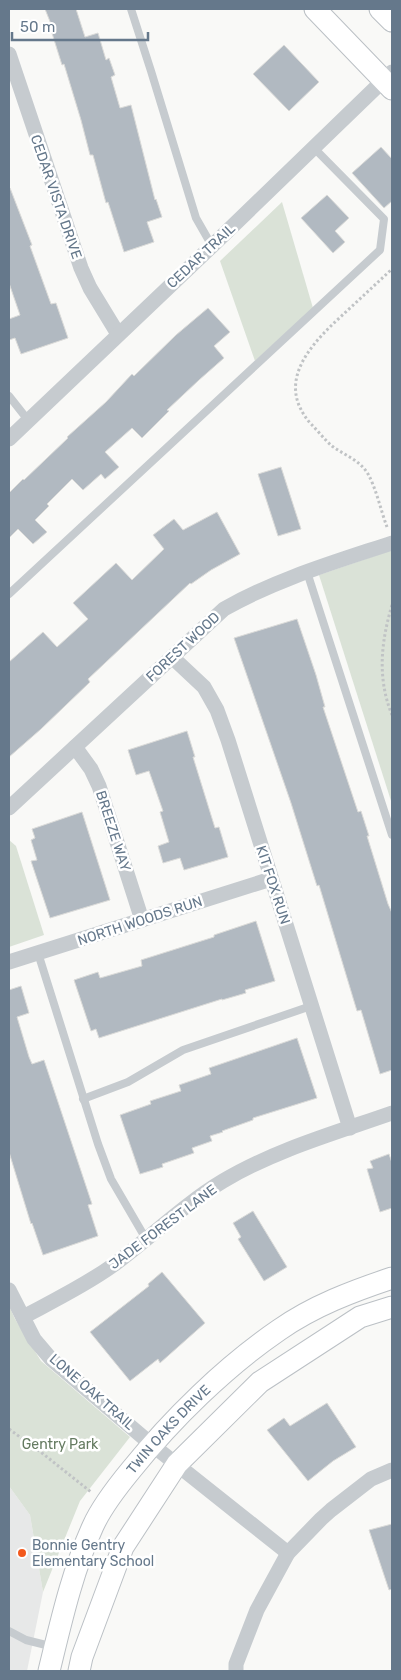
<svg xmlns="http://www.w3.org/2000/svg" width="401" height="1680" viewBox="0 0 401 1680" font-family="Rubik,sans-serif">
  <rect width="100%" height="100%" fill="#f9f9f7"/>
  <!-- built -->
  <path fill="#e7e8e8" d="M9,1486L30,1515L43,1592L27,1671H9Z"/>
  <!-- green -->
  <g fill="#dae2d7">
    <path d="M282,202L313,308L255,361L220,261Z"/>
    <path d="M392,550V804L319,575Z"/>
    <path d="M9,840L16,846L44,935L9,947Z"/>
    <path d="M9,1306L15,1319L41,1361L130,1437L80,1501L43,1592L30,1515L9,1486Z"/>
  </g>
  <!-- building -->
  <g fill="#b1b9c1" stroke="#dbdbd9">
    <path d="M45,9H76L85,37L98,33L106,60L109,58L115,75L111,77L120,108L131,105L155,200L156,199L162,217L147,222L154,242L124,252L108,202L106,203L93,155H90L81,120L64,64L62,65L51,30L53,29Z"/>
    <path d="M284,45L319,82L289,111L253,74Z"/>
    <path d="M381,147L392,159V201L384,208L352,173Z"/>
    <path d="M10,188L32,245L30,246L51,304L56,303L68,338L21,354L15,338L9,340V319L20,315L9,283V189Z"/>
    <path d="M327,195L349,218L335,231L345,242L333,253L301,218Z"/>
    <path d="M208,308L230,332L214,346L224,358L199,380L167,410L169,411L142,438L132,428L105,452L119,467L105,479L101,474L83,490L72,479L47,504L49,506L35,520L47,532L33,544L18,529L9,538V493L23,479L24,480L68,438L67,437L106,402L132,374L134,376L176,335Z"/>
    <path d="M281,467L301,529L278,536L258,474Z"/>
    <path d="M217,512L240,554L211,570L191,584L190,583L88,679L90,682L41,729L9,757V662L43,632L57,647L88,619L73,603L116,563L132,580L164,549L153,535L174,519L183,530Z"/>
    <path d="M297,619L316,675L325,707H323L358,812L361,811L369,836H367L388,904L392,913V1070L380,1074L361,1010L357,1011L319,885L317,886L291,803L234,638Z"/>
    <path d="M187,731L195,757H193L215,828L219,827L228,857L184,870L180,858L163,863L158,846L169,842L160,812L163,811L149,771L136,775L128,750Z"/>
    <path d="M82,812L110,900L50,918L31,861L37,860L31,840L35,838L32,829Z"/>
    <path d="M256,921L275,981L245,990L246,993L222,1000V999L99,1038L96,1029L91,1031L74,980L98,972L100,978L142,966L141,960L214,937V935Z"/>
    <path d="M21,986L29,1013L17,1017L29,1057L32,1064L44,1060L92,1204L88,1205L98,1236L43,1255L32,1223L31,1224L9,1152V990Z"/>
    <path d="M297,1038L317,1098L253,1118V1120L222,1131L223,1132L210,1136L212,1141L192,1148L194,1153L162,1164L163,1167L140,1174L120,1115L151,1104L150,1101L181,1091L179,1085L211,1074L209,1068Z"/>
    <path d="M389,1154L392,1163V1208L380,1212L367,1169L373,1168L370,1161Z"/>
    <path d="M253,1211L287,1267L264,1281L238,1239L241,1237L233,1223Z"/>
    <path d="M162,1272L205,1323L160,1363L158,1359L130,1381L90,1332L149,1286L148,1284Z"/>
    <path d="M327,1403L356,1447L333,1461L308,1481L267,1430L284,1418L290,1426Z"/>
    <path d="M392,1524V1589L389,1590L369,1530Z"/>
  </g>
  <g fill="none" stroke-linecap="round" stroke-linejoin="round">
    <!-- secondary casing -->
    <g stroke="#bbc0c5" stroke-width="23">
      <g id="secondary">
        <path d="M315,9L392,89"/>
        <path d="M380,9L392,21"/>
        <path id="s1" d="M49,1671C61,1622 72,1572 93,1526C102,1506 117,1487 131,1470C172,1419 225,1367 279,1330C313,1306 353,1291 392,1278"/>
        <path d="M79,1671L82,1657L123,1547L177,1464L260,1382L360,1317L392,1307"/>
      </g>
    </g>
    <!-- path -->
    <g stroke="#c0c3c5" stroke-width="3" stroke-dasharray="2.5 2.5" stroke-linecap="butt">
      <path d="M387,527C381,511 376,488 368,474C360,460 344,455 332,446C325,440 318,431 311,424C272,380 315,340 348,310C363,296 377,283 392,269"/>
      <path d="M392,605C381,642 377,678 392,715"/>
      <path d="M9,1429L42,1453L91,1492"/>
    </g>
    <!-- lane -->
    <g stroke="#c6cbcf" stroke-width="8">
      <path d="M131,9L151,71L196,218L212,246"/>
      <path d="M9,396L28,420"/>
      <path d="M307,572L392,835"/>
      <path d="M9,594L380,250L384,219L314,148"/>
      <path d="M38,953L98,1144L111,1179L146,1239"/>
      <path d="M83,1099L128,1082L183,1050L311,1006"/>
      <path d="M9,1631L26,1640L54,1647"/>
    </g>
    <!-- street -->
    <g stroke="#c6cbcf" stroke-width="15">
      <path d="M9,54L81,268L90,288L118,334"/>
      <path d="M9,439L212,246L392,72"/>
      <path d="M172,657L204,687L217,710L228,740L350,1128"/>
      <path d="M75,747L91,769L99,786L142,920"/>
      <path d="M9,808L224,609C277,579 335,562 392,543"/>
      <path d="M9,962L271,879"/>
      <path d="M9,1290L34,1339L51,1359L151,1444L288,1553"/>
      <path d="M23,1317C53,1301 84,1286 112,1266C149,1239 183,1205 223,1181C275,1150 335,1133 392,1113"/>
      <path d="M236,1671V1664L257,1610L288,1553L321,1519L331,1510L371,1479L392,1470"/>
    </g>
    <!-- secondary -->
    <use href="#secondary" stroke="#fff" stroke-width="21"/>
  </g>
  <!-- markers -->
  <circle fill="#f3591d" stroke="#fff" stroke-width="2" cx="22" cy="1553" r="5"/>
  <g text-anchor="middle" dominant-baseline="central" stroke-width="5" stroke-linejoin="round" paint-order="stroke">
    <!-- street labels -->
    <g font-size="14" fill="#65788b" stroke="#fff">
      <text transform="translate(56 197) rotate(71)">CEDAR VISTA DRIVE</text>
      <text transform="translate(201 256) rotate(-43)">CEDAR TRAIL</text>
      <text transform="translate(183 647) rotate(-43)">FOREST WOOD</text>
      <text transform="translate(113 831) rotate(72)">BREEZE WAY</text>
      <text transform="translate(273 885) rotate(72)">KIT FOX RUN</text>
      <text transform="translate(140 921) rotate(-18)">NORTH WOODS RUN</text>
      <text transform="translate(163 1227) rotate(-37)">JADE FOREST LANE</text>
      <text transform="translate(92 1392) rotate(41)">LONE OAK TRAIL</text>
      <text stroke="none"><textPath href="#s1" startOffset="275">TWIN OAKS DRIVE</textPath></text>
    </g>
    <!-- park labels -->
    <g font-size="14" fill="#657b61" stroke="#fff">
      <text x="60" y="1444">Gentry Park</text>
    </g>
    <!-- poi labels -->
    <g font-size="14" fill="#65788b" stroke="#fff" text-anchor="start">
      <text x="32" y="1545">Bonnie Gentry<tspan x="32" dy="16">Elementary School</tspan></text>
    </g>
  </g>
  <!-- border -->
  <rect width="401" height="1680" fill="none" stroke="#65788b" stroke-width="20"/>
  <!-- scale -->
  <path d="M12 32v8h136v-8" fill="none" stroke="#65788b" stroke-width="2.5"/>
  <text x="20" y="32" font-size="15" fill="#65788b" stroke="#ffffff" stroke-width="4" paint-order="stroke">50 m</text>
</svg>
